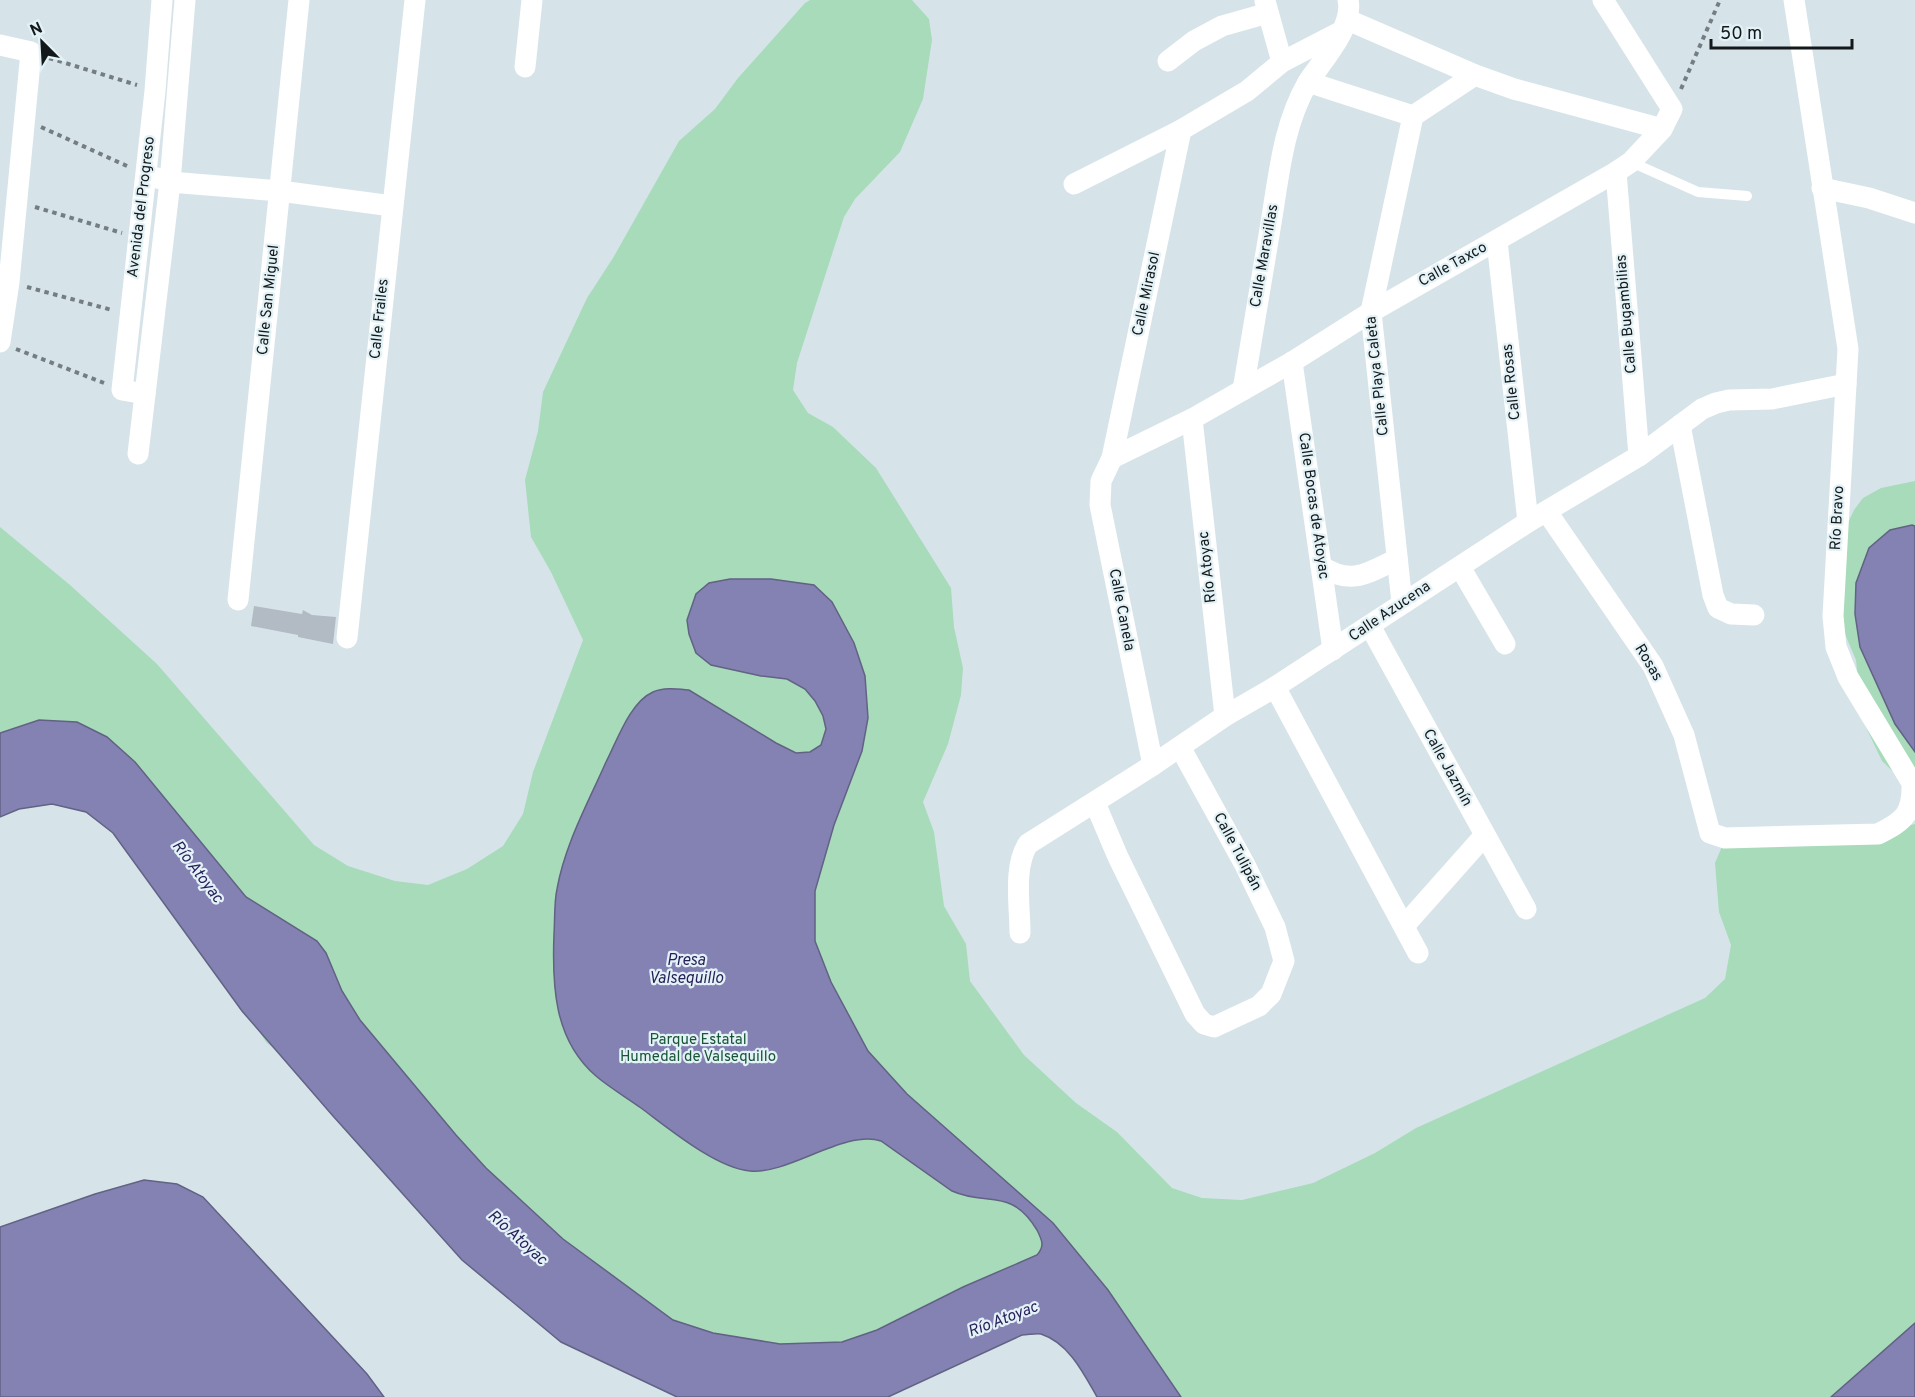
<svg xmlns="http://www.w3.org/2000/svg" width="1915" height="1397" viewBox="0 0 1915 1397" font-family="Overpass,sans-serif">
  <rect width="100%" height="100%" fill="#d6e4ea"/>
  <!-- green -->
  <g fill="#a7dbba">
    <path d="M810,0H912L929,19L932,40L923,99L900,152L855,199L844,217L797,363L793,390L808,413L833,427L876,468L951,588L954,627L963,668L961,695L948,744L923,802L934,832L944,906L966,944L970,981L1024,1055L1076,1103L1117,1132L1172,1188L1202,1198L1242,1200L1313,1183L1375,1153L1416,1128L1705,998L1725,979L1731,945L1719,912L1715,863L1723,844L1858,838L1915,824V1385L1902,1397H1118L1041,1309L849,1397H717L459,1205L266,1042L101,791L0,809V527L70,585L157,664L314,845L348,866L395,881L428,885L467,869L503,846L523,814L533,772L583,640L551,572L531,537L525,480L538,431L543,392L587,298L613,258L679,141L715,109L738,78L805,3Z"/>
    <path d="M1915,481V799L1908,786L1882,761L1862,719L1856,660L1836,613L1833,555L1854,510L1863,498L1881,488Z"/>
  </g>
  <!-- water -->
  <g fill="#8482b2" stroke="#626284" stroke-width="1.5">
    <path d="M1912,525L1915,526V752L1895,724L1860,647L1855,614L1856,583L1869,548L1890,530Z"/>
    <path d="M730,579H771L814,585L832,602L854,643L865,676L868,718L862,751L834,825L815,891V941L831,982L868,1051L907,1094L1053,1223L1108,1290L1181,1397H1097C1084,1374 1069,1343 1041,1334C1036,1333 1028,1335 1022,1335L888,1397H677L561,1342L462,1260L333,1116L242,1011L113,833L86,812L52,804L19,809L0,817V733L39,720L77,722L107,737L135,762L246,897L317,941L326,953L342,991L360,1020L456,1135L486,1168L563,1239L673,1320L713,1333L780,1344L842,1342L877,1330L963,1287L1037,1255C1045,1246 1042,1240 1037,1230C1011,1187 988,1207 952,1191L881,1141C845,1129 788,1175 750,1171C716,1168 668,1128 641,1108C626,1097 610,1088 596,1076C554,1040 552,986 554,934C555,919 554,903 557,889C565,844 588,803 606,762C617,741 630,702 653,692C664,687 678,689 689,690L776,743L796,753L810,752L821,745L826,729L823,716L815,701L805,689L787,679L761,676L711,665L696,653L689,634L687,620L696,594L709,583Z"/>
    <path d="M144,1180L177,1184L203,1197L367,1374L384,1397H0V1227L95,1194Z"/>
    <path d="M1915,1323V1397H1831Z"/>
  </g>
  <!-- building -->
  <path fill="#b2bac4" d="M254,606L302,614L303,610L312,615L336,617L333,644L298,637V635L251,626Z"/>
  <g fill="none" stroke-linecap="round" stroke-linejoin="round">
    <!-- path -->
    <g stroke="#747d81" stroke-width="4" stroke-dasharray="4.5 4.5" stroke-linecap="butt">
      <path d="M49,58L137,85"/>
      <path d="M1681,89L1720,0"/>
      <path d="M41,127L127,166"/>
      <path d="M35,207L122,233"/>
      <path d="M27,287L112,310"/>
      <path d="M16,349L104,383"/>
    </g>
    <!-- service -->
    <path stroke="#fff" stroke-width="10" d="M1631,162L1698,192L1747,196"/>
    <!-- minor -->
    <g stroke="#fff" stroke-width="21">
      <path d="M1265,1L1282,62"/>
      <path d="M1348,20L1475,75L1514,89L1662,129"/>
      <path d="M0,45L31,52L9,282L0,342"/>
      <path d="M1168,61L1194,41L1222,26L1268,13"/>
      <path d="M525,67L532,0"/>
      <path d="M1308,82C1322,61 1354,27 1348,0"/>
      <path d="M1413,116L1475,75"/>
      <path d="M1616,172L1639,456"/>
      <path d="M158,178L170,182L280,191L392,206"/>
      <path d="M1074,184L1181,130L1247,91L1282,62L1342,31"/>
      <path d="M1822,188L1869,198L1915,213"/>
      <path d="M1497,241L1528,522"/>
      <path d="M1292,362L1333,650"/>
      <path d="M1243,390C1252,334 1262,279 1271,223C1279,175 1283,125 1308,82L1413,116"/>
      <path d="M145,394L122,390L155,91L162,0"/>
      <path d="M1192,419L1225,716"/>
      <path d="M1680,425L1713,595L1718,608L1731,614L1754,615"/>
      <path d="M138,454L170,182L185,0"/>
      <path d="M1112,458L1192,419L1292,362L1371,312L1616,172L1631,162L1662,129L1672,109L1603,0"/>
      <path d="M1547,512L1653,666L1684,735L1710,833L1725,838L1878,834C1904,821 1913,814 1912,783L1848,677L1836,647L1833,616L1848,349L1794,0"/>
      <path d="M1321,566C1351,586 1368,573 1397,559"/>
      <path d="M1460,567L1505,644"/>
      <path d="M238,600L299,0"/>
      <path d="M1402,603L1371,312L1413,116"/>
      <path d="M1370,626L1526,909"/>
      <path d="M347,638L415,0"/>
      <path d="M1275,687L1418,953"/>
      <path d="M1153,765L1100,505L1101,481L1112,458L1181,130"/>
      <path d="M1095,803L1118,857L1195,1014L1204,1024L1214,1027L1259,1006L1271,994L1284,961L1275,927L1245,865L1180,747"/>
      <path d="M1404,926L1484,836"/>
      <path d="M1020,933C1020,906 1013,867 1028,844L1153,765L1225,716L1275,687L1528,522L1639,456L1702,409L1716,403L1729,400L1772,399L1846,384"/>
    </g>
  </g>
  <g text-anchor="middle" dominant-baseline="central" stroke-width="4.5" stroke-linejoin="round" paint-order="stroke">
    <!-- street labels -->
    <g font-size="15" fill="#13181a" stroke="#e3f2f7">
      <text transform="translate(142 207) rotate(-83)">Avenida del Progreso</text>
      <text transform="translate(1265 256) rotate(-80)">Calle Maravillas</text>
      <text transform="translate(1453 265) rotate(-29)">Calle Taxco</text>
      <text transform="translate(1147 294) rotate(-78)">Calle Mirasol</text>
      <text transform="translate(269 300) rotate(-84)">Calle San Miguel</text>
      <text transform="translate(1627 314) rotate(-95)">Calle Bugambilias</text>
      <text transform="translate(380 319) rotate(-84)">Calle Frailes</text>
      <text transform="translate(1378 376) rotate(-96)">Calle Playa Caleta</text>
      <text transform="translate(1512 382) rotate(-96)">Calle Rosas</text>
      <text transform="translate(1313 506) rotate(82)">Calle Bocas de Atoyac</text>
      <text transform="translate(1838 518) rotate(-87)">Río Bravo</text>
      <text transform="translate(1208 567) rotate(-96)">Río Atoyac</text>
      <text transform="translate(1121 610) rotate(79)">Calle Canela</text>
      <text transform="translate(1390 612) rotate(-34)">Calle Azucena</text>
      <text transform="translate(1648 663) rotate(59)">Rosas</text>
      <text transform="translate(1447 768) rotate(61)">Calle Jazmín</text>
      <text transform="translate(1237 852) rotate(62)">Calle Tulipán</text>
    </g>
    <!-- park labels -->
    <g font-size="15" fill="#185435" stroke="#e3f2f7">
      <text x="698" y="1040">Parque Estatal<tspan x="698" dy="17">Humedal de Valsequillo</tspan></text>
    </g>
    <!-- water labels -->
    <g font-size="16" font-style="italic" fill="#281e59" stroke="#e3f2f7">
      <text transform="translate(197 872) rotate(53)">Río Atoyac</text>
      <text x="686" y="961">Presa<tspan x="686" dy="18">Valsequillo</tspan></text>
      <text transform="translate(517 1238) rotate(42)">Río Atoyac</text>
      <text transform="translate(1003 1320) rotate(-21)">Río Atoyac</text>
    </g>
  </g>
  <!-- north arrow -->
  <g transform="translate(42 42) rotate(336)" stroke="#e3f2f7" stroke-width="4.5" paint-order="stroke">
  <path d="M0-4.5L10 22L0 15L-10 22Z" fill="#13181a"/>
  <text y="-9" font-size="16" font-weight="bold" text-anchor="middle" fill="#13181a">N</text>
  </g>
  <!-- scale -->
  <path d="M1711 39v9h141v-9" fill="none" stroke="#13181a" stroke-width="3"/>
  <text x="1720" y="39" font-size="18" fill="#13181a" stroke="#e3f2f7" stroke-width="4.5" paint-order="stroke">50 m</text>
</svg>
